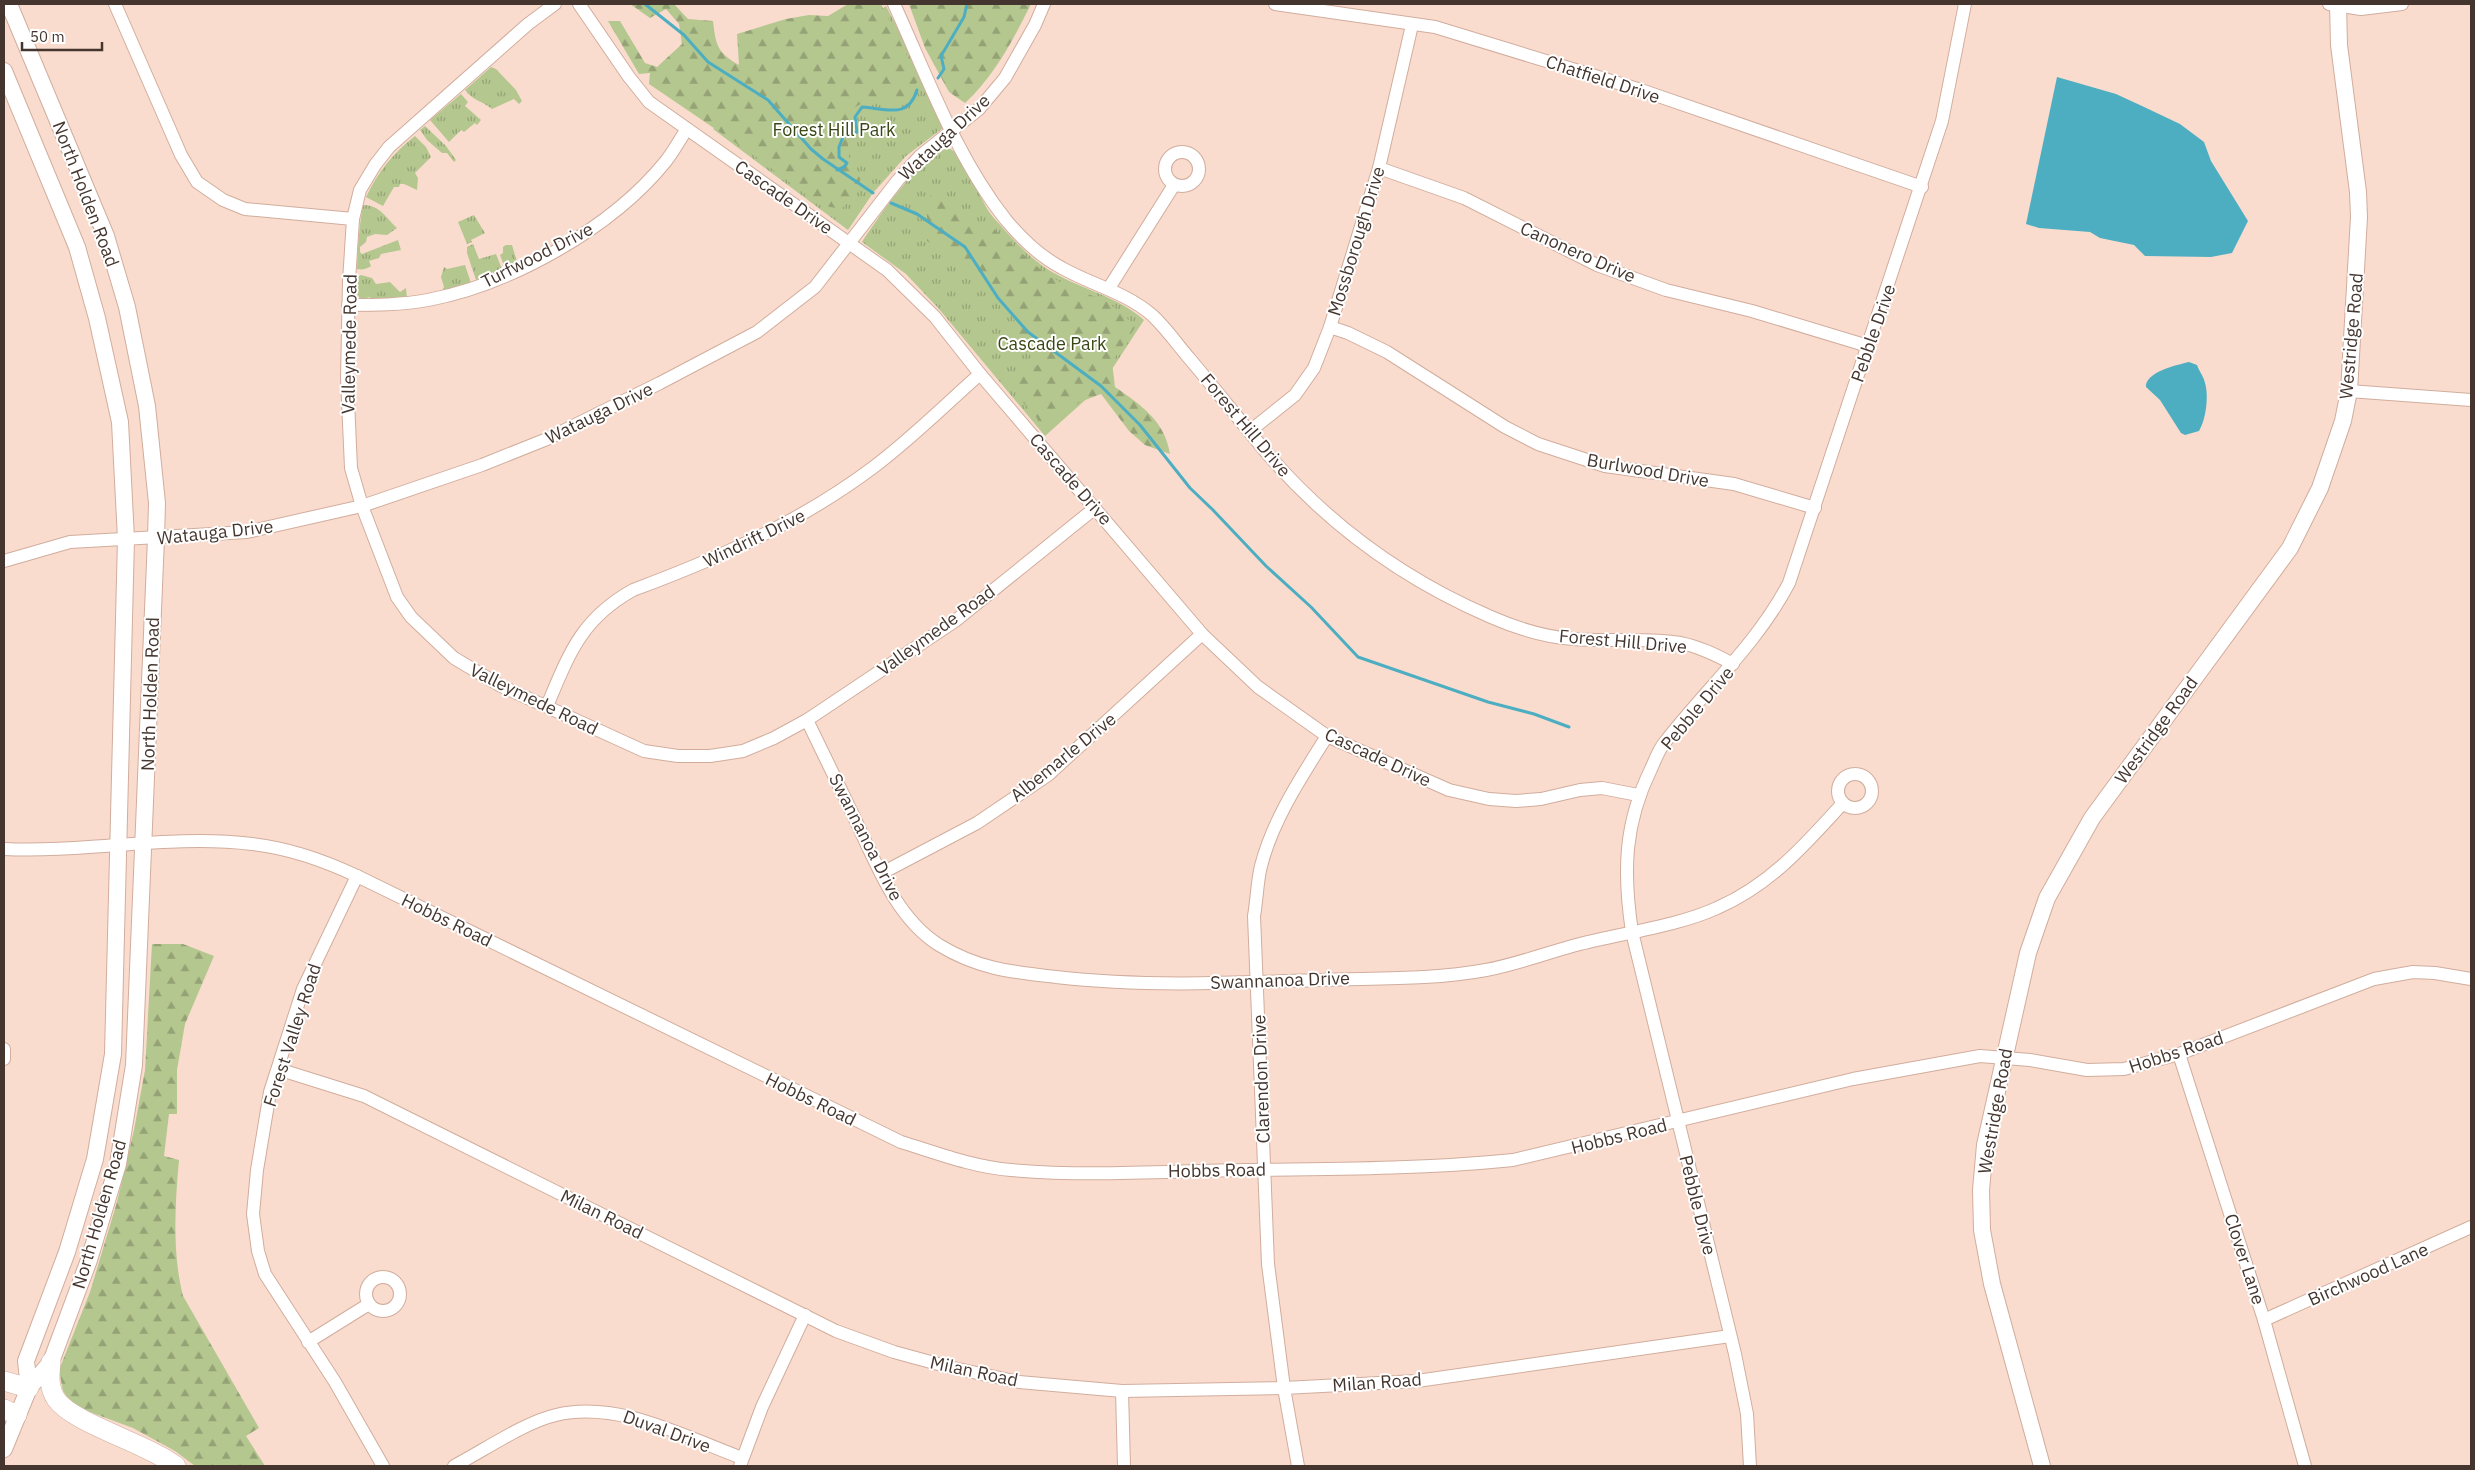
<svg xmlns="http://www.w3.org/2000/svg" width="2475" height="1470" viewBox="0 0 2475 1470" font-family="'IBM Plex Sans',sans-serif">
  <defs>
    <pattern id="grass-tufts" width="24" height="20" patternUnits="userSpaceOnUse" patternTransform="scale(1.25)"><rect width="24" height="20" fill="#b4c78f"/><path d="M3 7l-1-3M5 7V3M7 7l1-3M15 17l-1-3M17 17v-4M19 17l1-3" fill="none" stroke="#94a275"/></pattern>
    <pattern id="forest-firs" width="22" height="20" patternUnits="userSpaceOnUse" patternTransform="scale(1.25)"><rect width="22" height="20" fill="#b4c78f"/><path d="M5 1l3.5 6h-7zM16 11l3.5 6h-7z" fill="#94a275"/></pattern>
  </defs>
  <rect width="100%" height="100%" fill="#fadcce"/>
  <!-- grass -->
  <g fill="url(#grass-tufts)">
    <path d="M886,6L947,125L906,156L873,193L848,230L713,129Z"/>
    <path d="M491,67L496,69L516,90L522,101L519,104L514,99L492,109C481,100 475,102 465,90Z"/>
    <path d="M461,94L468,102L465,106L481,120L477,125L475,123L464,132L461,130L449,142L430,120Z"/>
    <path d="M425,126L446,146L456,160L454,162L447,153H442L427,140L420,130Z"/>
    <path d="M415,136L426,147L431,157L415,173L418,178L417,190L404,184H400L399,187H394L383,206L366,197C378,172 393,153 415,136Z"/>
    <path d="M948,148C964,152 980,202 993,217C1011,237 1030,260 1054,273C1084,290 1118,297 1144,320L1101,386L1045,436L939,309L906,274L862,242C878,218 920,155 948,148Z"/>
    <path d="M363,205C379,204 387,219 397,228L387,235L375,234L367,237L366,242L360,247V252L362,254L398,240L401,250L381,254L379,258L369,261L371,266C367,269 362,270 357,269C358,247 359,226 363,205Z"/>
    <path d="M474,215L485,233L471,240L472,242L467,244L458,222Z"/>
    <path d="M473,244L479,259L496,254L503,272L476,280L467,253V247Z"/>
    <path d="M506,245H512L518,265L506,271L500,255L503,253V247Z"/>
    <path d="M465,265L471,283L440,294L444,287L441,277L444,267L447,269Z"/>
    <path d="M361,275L372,278L376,284L390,282L400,292L406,288L407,299L371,301L370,297L366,298L365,300H361L357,294V277Z"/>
  </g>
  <!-- forest -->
  <g fill="url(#forest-firs)">
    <path d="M630,4H674L688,19L713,21C716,46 717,52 739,65L737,34L786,19L809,15L828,16L848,4H881L919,80L901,101H866L852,109L848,129V155L861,178L853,198L841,209L820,205L755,156L649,84L650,73L639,74L608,21H620L645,63L657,67L682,44L679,24L666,9L650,18Z"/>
    <path d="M909,4H1031C1013,40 995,75 965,103L949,92L925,48Z"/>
    <path d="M934,192L952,199L976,221L987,223L1048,276L1076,290L1105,300L1136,326L1112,362L1115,387C1141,405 1165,421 1170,454L1145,445L1129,431L1101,394L1080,402L1047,429L1019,398L1016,379L1045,360C1022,346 1013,336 1012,308L1000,306C980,277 957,258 927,241V200Z"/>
    <path d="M152,944H183L214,956L185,1024L177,1070V1114H169L164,1156L179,1160C175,1204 172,1253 183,1296L259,1428L246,1436L265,1466H195L175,1451L133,1428L79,1408L70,1401L63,1391L59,1370L90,1292L117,1202L134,1130L145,1070Z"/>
  </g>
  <!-- water -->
  <g fill="#4daec2">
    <path d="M2057,77L2116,94L2142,106L2180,124L2204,142L2211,161L2248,221L2232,253L2211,257L2145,256L2134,245L2100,238L2090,232L2039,228L2026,224Z"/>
    <path d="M2189,362L2197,365C2199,371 2204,377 2205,383C2209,396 2206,420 2199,431L2185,435L2181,433L2160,400L2146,387C2145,372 2177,365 2189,362Z"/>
  </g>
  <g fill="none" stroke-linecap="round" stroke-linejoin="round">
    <!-- stream -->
    <g stroke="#4daec2" stroke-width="3">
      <path d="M645,4L684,35L708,62L768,100L811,149L823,159L873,193"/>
      <path d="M938,78L944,69L941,56L964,17L967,4"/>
      <path d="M837,170L844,167L847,163L839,157V147L843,137L857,132L855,117L862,107C888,109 908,119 917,90"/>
      <path d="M891,203L917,214L965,247L998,298L1028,332L1101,386L1140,425L1190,488L1212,509L1266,566L1311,607L1358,657L1488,702L1534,714L1569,727"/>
    </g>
    <!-- minor casing -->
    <g stroke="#d1ad9d" stroke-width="14">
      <g id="minor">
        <path d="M115,4L181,155L197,182L223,200L245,209L353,219"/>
        <path d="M555,4L528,24L389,147L375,165L360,190L353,219L349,281L347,378L351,468L362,506L397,597L411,617L454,658L501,686L644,751L678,756H710L743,751L774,738L807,720L955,621L1095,508"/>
        <path d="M579,4L629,77L649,102L887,270L935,317L980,374L1202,634L1258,687L1327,736L1449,790L1489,799L1516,801L1541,799L1580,790L1602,788L1638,795"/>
        <path d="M894,4C927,76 956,157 1006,220C1021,238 1041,257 1062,268C1092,285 1125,292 1152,315C1166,328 1177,344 1189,358C1217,391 1244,426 1272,459C1333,528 1407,581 1491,617C1516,628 1545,637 1573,639C1609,642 1645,637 1681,643C1700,647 1716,655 1733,664"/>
        <path d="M1275,4L1435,27L1641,90L1922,187"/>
        <path d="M2329,4L2361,9L2402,4"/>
        <circle cx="1182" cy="169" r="17"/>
        <path d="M1379,168L1464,198L1597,265L1666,290L1752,311L1868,346"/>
        <path d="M1109,288L1174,185"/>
        <path d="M348,305C374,305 402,305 428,300C512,284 612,228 666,161C674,151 680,139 687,129"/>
        <path d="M1330,327L1348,333L1387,352L1505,427L1538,444L1605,466L1734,484L1815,508"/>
        <path d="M2349,391L2471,400"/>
        <path d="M1250,431L1295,395L1314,368L1330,327L1379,168L1412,25"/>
        <path d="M4,561L70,542L247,532L362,506L482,465L547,439L660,383L757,332L815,287L898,180L920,156L979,109L1005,78L1035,25L1044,4"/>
        <path d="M547,706C569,654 581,619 633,590C719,558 801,522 875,466C912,438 945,405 980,374"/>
        <path d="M807,720C823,753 839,786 855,819C876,863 896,918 939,945C978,969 1012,972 1056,977C1144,987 1232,983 1320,980C1375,978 1432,980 1486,970C1518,964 1549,952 1580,944C1623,933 1678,926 1717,908C1770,885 1805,845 1843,803"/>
        <circle cx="1855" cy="791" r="17"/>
        <path d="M4,849C86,853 170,834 252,844C289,848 323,860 357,876L901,1142C937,1153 973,1167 1011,1170C1088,1177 1168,1171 1245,1170C1334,1169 1424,1169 1513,1160L1853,1079L1980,1056L2030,1060L2087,1070L2124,1069L2179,1054L2374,979L2413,972L2435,973L2471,979"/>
        <path d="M882,873L977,823L1048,775L1202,634"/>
        <path d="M357,876L303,989L270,1092L257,1170L253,1214L258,1251L265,1274L335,1382L383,1466"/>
        <path d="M4,1049V1059"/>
        <path d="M2179,1054L2264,1320L2305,1466"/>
        <path d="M278,1069L364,1096L836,1331L894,1352L949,1367L1019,1382L1122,1391L1284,1388L1417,1381L1730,1336"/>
        <circle cx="383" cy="1294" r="17"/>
        <path d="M2264,1320L2471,1227"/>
        <path d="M308,1342L369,1304"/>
        <path d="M1122,1391L1124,1466"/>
        <path d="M454,1466C483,1451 525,1422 556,1415C618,1400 685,1437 742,1458"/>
        <path d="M740,1466L762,1407L805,1315"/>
        <path d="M1298,1466L1284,1388L1268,1264L1254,916C1257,899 1257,882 1261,866C1273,819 1302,776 1327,736"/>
        <path d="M1750,1466L1747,1414L1735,1354L1632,932C1623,872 1624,824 1651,769C1655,760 1659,749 1665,742C1707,688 1757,644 1789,583L1942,121L1965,4"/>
      </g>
    </g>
    <!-- major casing -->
    <g stroke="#d1ad9d" stroke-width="18">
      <g id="major">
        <path d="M4,71L77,247L97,318L120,422L126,539L113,1054L95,1159L67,1252L26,1361L29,1388"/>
        <path d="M4,1449L29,1388L51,1362L89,1260L118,1164L134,1065L156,538L157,503L147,406L127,307L106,236L9,4"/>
        <path d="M2042,1466L1992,1284L1982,1230L1981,1190L1985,1145L2028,953L2047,898L2092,818L2290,548L2320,488L2343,421L2349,391L2359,217L2358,192L2339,45L2338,4"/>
      </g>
    </g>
    <!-- highway casing -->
    <g stroke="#d1ad9d" stroke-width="20">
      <g id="highway">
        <path d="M51,1362C50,1375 48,1387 56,1399C72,1423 148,1444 176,1466"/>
        <path d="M4,1381L29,1388"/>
        <path d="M4,1409L17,1415"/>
      </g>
    </g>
    <!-- minor -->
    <use href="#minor" stroke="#fff" stroke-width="12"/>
    <!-- major -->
    <use href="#major" stroke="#fff" stroke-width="16"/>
    <!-- highway -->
    <use href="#highway" stroke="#fff" stroke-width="19"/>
  </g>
  <g text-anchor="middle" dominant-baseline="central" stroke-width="4" stroke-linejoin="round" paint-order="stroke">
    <!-- street labels -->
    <g font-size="18" fill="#44362f" stroke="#fff">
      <text transform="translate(1603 79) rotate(18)">Chatfield Drive</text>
      <text transform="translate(944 137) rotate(-43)">Watauga Drive</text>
      <text transform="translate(86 194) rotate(69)">North Holden Road</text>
      <text transform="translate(784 197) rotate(35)">Cascade Drive</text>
      <text transform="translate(1356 241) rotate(-73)">Mossborough Drive</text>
      <text transform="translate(1578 252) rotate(24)">Canonero Drive</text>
      <text transform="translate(537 255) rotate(-27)">Turfwood Drive</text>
      <text transform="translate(1873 333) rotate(-71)">Pebble Drive</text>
      <text transform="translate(2351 336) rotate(-85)">Westridge Road</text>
      <text transform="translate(349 344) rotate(-89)">Valleymede Road</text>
      <text transform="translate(599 413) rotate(-26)">Watauga Drive</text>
      <text transform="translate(1246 425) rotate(50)">Forest Hill Drive</text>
      <text transform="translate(1648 470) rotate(10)">Burlwood Drive</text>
      <text transform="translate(1071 479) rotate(49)">Cascade Drive</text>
      <text transform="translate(215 532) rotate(-6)">Watauga Drive</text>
      <text transform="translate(754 538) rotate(-26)">Windrift Drive</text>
      <text transform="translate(936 630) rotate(-36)">Valleymede Road</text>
      <text transform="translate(1623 641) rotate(5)">Forest Hill Drive</text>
      <text transform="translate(150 694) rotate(-88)">North Holden Road</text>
      <text transform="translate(534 699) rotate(26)">Valleymede Road</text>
      <text transform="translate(1697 708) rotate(-50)">Pebble Drive</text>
      <text transform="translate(2156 730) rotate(-54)">Westridge Road</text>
      <text transform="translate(1063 757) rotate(-39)">Albemarle Drive</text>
      <text transform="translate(1378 757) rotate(25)">Cascade Drive</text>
      <text transform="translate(866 837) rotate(63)">Swannanoa Drive</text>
      <text transform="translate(447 920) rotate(26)">Hobbs Road</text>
      <text transform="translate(1280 980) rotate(-2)">Swannanoa Drive</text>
      <text transform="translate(292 1035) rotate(-72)">Forest Valley Road</text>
      <text transform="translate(2176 1052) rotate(-18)">Hobbs Road</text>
      <text transform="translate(1261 1079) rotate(-92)">Clarendon Drive</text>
      <text transform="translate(811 1099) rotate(26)">Hobbs Road</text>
      <text transform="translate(1995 1111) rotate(-80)">Westridge Road</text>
      <text transform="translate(1619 1136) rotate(-14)">Hobbs Road</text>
      <text transform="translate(1217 1170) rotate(-1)">Hobbs Road</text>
      <text transform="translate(1698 1205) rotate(76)">Pebble Drive</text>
      <text transform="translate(99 1214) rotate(-74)">North Holden Road</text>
      <text transform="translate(602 1214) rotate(26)">Milan Road</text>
      <text transform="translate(2245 1259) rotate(72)">Clover Lane</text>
      <text transform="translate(2368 1274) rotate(-24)">Birchwood Lane</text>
      <text transform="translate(974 1371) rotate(12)">Milan Road</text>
      <text transform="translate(1377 1382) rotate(-4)">Milan Road</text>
      <text transform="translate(667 1431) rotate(20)">Duval Drive</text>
    </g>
    <!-- park labels -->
    <g font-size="18" fill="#394715" stroke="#fff">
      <text x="834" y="129">Forest Hill Park</text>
      <text x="1052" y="343">Cascade Park</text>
    </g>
  </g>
  <!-- border -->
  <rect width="2475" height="1470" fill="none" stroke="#44362f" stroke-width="10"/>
  <!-- scale -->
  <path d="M22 42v8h80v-8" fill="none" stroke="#44362f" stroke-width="2.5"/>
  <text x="30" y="42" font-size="15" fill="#44362f" stroke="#ffffff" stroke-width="4" paint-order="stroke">50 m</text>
</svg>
